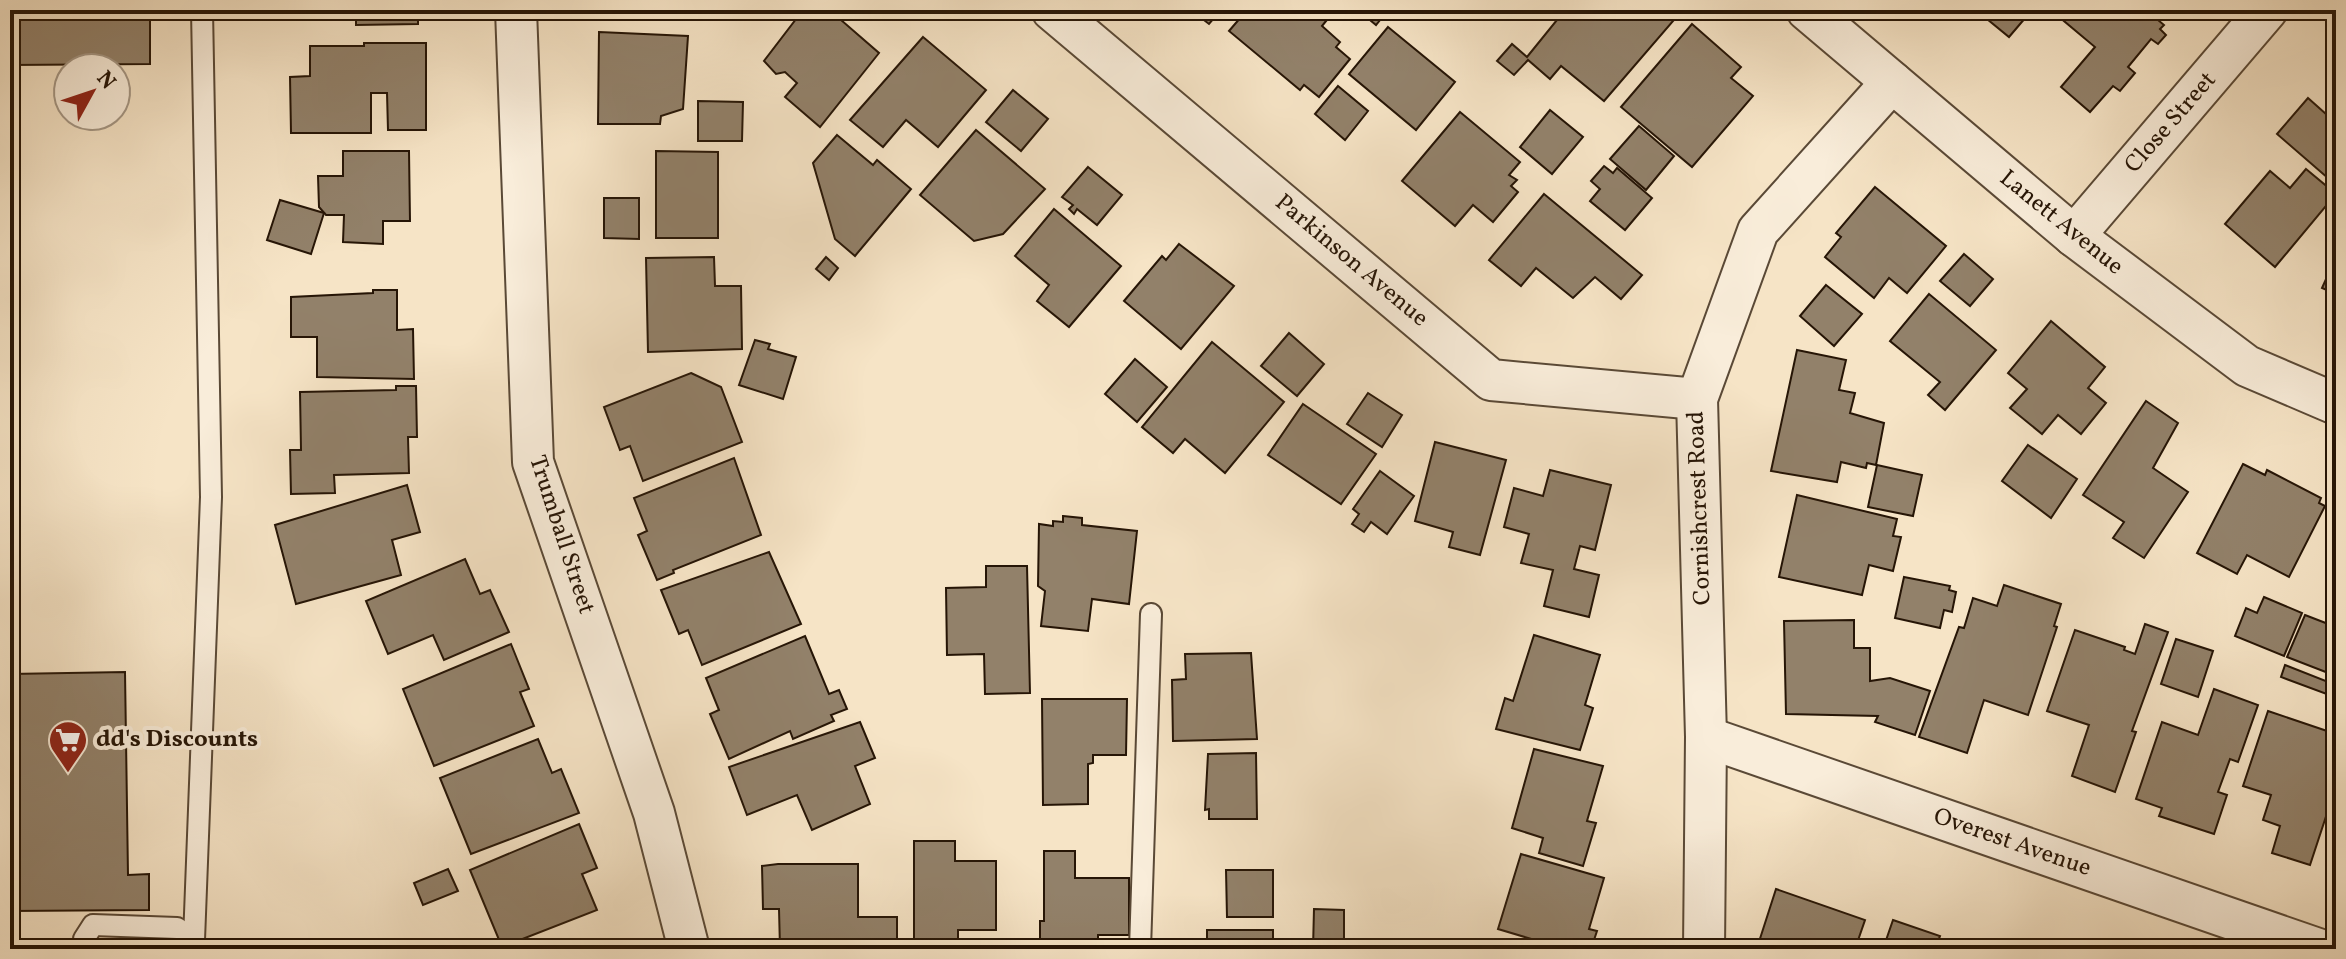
<svg xmlns="http://www.w3.org/2000/svg" width="2346" height="959" viewBox="0 0 2346 959" font-family="Vollkorn,serif">
  <rect width="100%" height="100%" fill="#f6e4c6"/>
  <filter id="stains"><feTurbulence type="fractalNoise" baseFrequency=".0025" numOctaves="4"/><feColorMatrix values="0 0 0 0 .2 0 0 0 0 .09 0 0 0 0 .02 0 0 0 .5 -.17"/></filter>
  <radialGradient id="worn" r=".72"><stop offset=".6" stop-color="#630" stop-opacity="0"/><stop offset="1" stop-color="#630" stop-opacity=".3"/></radialGradient>
  <!-- building -->
  <g fill="#92816a" stroke="#261506" stroke-width="2">
    <path d="M10,10H150V64L10,65Z"/>
    <path d="M356,10H418V24L356,25Z"/>
    <path d="M803,10H850L841,20L879,53L820,127L785,97L797,83L785,72L776,74L764,61Z"/>
    <path d="M1191,10H1221L1209,24Z"/>
    <path d="M1247,10H1335L1322,26L1340,42L1336,47L1350,59L1319,97L1304,85L1300,90L1229,31Z"/>
    <path d="M1358,10H1388L1376,25Z"/>
    <path d="M1565,10H1676L1680,13L1604,101L1561,66L1550,79L1528,60L1514,75L1497,61L1512,44L1527,57Z"/>
    <path d="M1976,10H2032L2009,37Z"/>
    <path d="M2063,10H2146L2164,25L2160,29L2166,35L2158,44L2151,39L2128,67L2135,73L2120,91L2113,86L2090,112L2061,87L2095,47L2058,16Z"/>
    <path d="M1692,24L1741,67L1731,78L1753,96L1692,167L1621,107Z"/>
    <path d="M1388,27L1455,82L1416,130L1349,74Z"/>
    <path d="M599,32L688,36L683,109L661,116L660,124H598Z"/>
    <path d="M923,37L986,90L938,147L906,120L883,147L850,120Z"/>
    <path d="M364,43H426V130H388L387,93H371V133H291L290,77L310,76V46H364Z"/>
    <path d="M1338,86L1368,111L1345,140L1315,114Z"/>
    <path d="M1013,90L1048,119L1021,151L986,122Z"/>
    <path d="M2308,98L2336,123V185L2277,134Z"/>
    <path d="M698,101L743,102L742,141H698Z"/>
    <path d="M1550,110L1583,137L1552,174L1520,147Z"/>
    <path d="M1460,112L1520,162L1509,175L1517,180L1511,186L1518,192L1493,222L1473,205L1455,226L1402,181Z"/>
    <path d="M1639,126L1674,156L1646,190L1610,159Z"/>
    <path d="M976,130L1045,189L1003,234L974,241L920,195Z"/>
    <path d="M837,135L873,165L877,160L911,189L855,256L835,239L813,163Z"/>
    <path d="M343,151H409L410,221H383V244L343,242L344,215H326L319,207L318,176H343Z"/>
    <path d="M656,151L718,152V238H656Z"/>
    <path d="M1604,166L1613,173L1617,168L1652,198L1625,230L1590,201L1600,189L1591,181Z"/>
    <path d="M1088,167L1122,195L1097,225L1077,209L1074,214L1069,209L1073,205L1062,197Z"/>
    <path d="M2306,169L2336,194L2275,267L2225,224L2270,171L2290,188Z"/>
    <path d="M1875,187L1946,246L1907,293L1889,278L1874,298L1825,257L1841,237L1836,233Z"/>
    <path d="M1544,194L1642,275L1621,299L1595,277L1573,298L1536,268L1521,286L1489,260Z"/>
    <path d="M604,198H639V239L604,238Z"/>
    <path d="M280,200L324,213L311,254L267,240Z"/>
    <path d="M1054,209L1121,266L1069,327L1037,301L1049,285L1015,256Z"/>
    <path d="M1179,244L1234,286L1181,349L1124,301L1162,256L1166,260Z"/>
    <path d="M1964,254L1993,279L1970,306L1940,281Z"/>
    <path d="M714,257L715,286H741L742,349L648,352L646,258Z"/>
    <path d="M826,257L838,268L829,280L816,269Z"/>
    <path d="M2336,257V294L2322,288Z"/>
    <path d="M1826,285L1862,314L1834,346L1800,316Z"/>
    <path d="M373,290H397V330L413,329L414,379L317,377V337H291V297L373,293Z"/>
    <path d="M1929,294L1996,350L1945,410L1928,395L1940,382L1890,341Z"/>
    <path d="M2051,321L2105,367L2088,388L2106,403L2081,434L2058,415L2042,434L2010,408L2027,389L2008,373Z"/>
    <path d="M1289,333L1324,364L1297,396L1261,366Z"/>
    <path d="M755,340L770,344L768,349L796,357L783,399L739,385Z"/>
    <path d="M1212,342L1284,402L1225,473L1185,439L1173,453L1142,427Z"/>
    <path d="M1797,350L1846,360L1839,390L1855,393L1850,413L1884,423L1876,465L1867,463L1866,468L1841,462L1837,482L1771,471Z"/>
    <path d="M1135,359L1167,387L1137,422L1105,394Z"/>
    <path d="M691,373L721,387L742,442L643,481L630,446L620,450L604,407Z"/>
    <path d="M396,386H416L417,437H408L409,473L334,475L335,493L291,494L290,450H301L300,392L396,390Z"/>
    <path d="M1368,393L1402,415L1382,447L1347,424Z"/>
    <path d="M2146,401L2178,423L2153,468L2188,492L2144,558L2113,538L2124,522L2083,495Z"/>
    <path d="M1303,404L1376,454L1341,504L1268,455Z"/>
    <path d="M1435,442L1506,460L1480,555L1449,547L1453,532L1415,521Z"/>
    <path d="M2028,445L2077,479L2051,518L2002,481Z"/>
    <path d="M734,458L761,535L673,570L674,573L657,580L638,535L647,531L634,498Z"/>
    <path d="M2243,464L2265,475L2267,470L2321,498L2319,503L2325,506L2289,577L2247,555L2237,574L2197,553Z"/>
    <path d="M1877,465L1922,475L1913,516L1868,507Z"/>
    <path d="M1550,470L1611,485L1595,550L1580,546L1574,569L1599,575L1589,617L1544,606L1553,570L1521,563L1529,534L1504,527L1514,488L1543,496Z"/>
    <path d="M1380,471L1414,496L1387,534L1371,522L1364,532L1352,524L1359,514L1353,509Z"/>
    <path d="M407,485L420,532L392,540L401,575L296,604L275,525Z"/>
    <path d="M1797,495L1897,519L1893,536L1901,537L1893,571L1869,565L1862,595L1779,577Z"/>
    <path d="M1063,516L1082,518V525L1137,531L1129,604L1092,599L1088,631L1041,626L1045,591L1038,586L1039,524L1053,526V521L1063,522Z"/>
    <path d="M769,552L801,624L702,665L688,630L679,634L661,590Z"/>
    <path d="M465,559L480,594L490,590L509,632L444,660L433,635L388,654L366,601Z"/>
    <path d="M986,566H1027L1030,693L985,694L984,654L947,655L946,588L986,587Z"/>
    <path d="M1904,577L1950,586L1949,590L1956,592L1952,612L1944,610L1940,628L1895,618Z"/>
    <path d="M2004,585L2061,604L2054,626L2057,627L2028,715L1984,700L1967,753L1919,737L1959,627L1964,628L1973,598L1997,606Z"/>
    <path d="M2264,597L2302,613L2284,656L2235,636L2246,608L2257,613Z"/>
    <path d="M2305,615L2336,627V676L2287,657Z"/>
    <path d="M1854,620V648H1870V681L1890,678L1930,691L1915,735L1875,722L1878,716L1786,714L1784,621Z"/>
    <path d="M2145,624L2168,632L2132,731L2136,732L2115,792L2072,776L2089,725L2047,711L2075,630L2125,647L2124,650L2135,654Z"/>
    <path d="M1534,635L1600,655L1585,705L1593,708L1580,750L1496,729L1505,698L1513,701Z"/>
    <path d="M805,636L829,694L839,690L847,709L831,715L834,721L793,739L790,731L729,759L710,714L719,710L706,678Z"/>
    <path d="M2176,639L2213,651L2198,697L2161,684Z"/>
    <path d="M511,644L529,689L520,692L534,726L434,766L403,689Z"/>
    <path d="M1251,653L1257,739L1173,741L1172,680L1186,679L1185,654Z"/>
    <path d="M2285,665L2336,685L2332,696L2281,677Z"/>
    <path d="M125,672L128,875L149,874V910L10,911V674Z"/>
    <path d="M2214,689L2258,705L2238,762L2230,759L2218,792L2227,795L2214,834L2159,816L2162,808L2136,799L2162,722L2198,735Z"/>
    <path d="M1042,699H1127L1126,755H1093V763L1088,764V804L1043,805Z"/>
    <path d="M2268,711L2336,734V786L2310,865L2272,853L2280,826L2263,820L2271,795L2243,786Z"/>
    <path d="M860,722L875,758L855,766L870,804L812,830L797,795L747,815L729,767Z"/>
    <path d="M538,739L552,773L561,769L579,813L471,854L440,778Z"/>
    <path d="M1534,749L1603,766L1587,821L1596,823L1583,866L1539,853L1543,838L1512,828Z"/>
    <path d="M1256,753L1257,819H1209V809L1205,810L1208,754Z"/>
    <path d="M579,824L597,868L582,874L597,910L502,947L470,870Z"/>
    <path d="M914,841H955V861H996V930H958V949H914Z"/>
    <path d="M1044,851H1075V878H1129V935H1098V945H1090V949H1043L1044,940H1040V921H1044Z"/>
    <path d="M1521,854L1604,878L1589,929L1597,931L1591,949H1546L1548,944L1498,929Z"/>
    <path d="M778,864H858V917H897V948H780L779,909H763L762,866Z"/>
    <path d="M448,869L458,891L423,905L414,883Z"/>
    <path d="M1226,870H1273V917H1227Z"/>
    <path d="M1776,889L1865,920L1855,949L1757,948Z"/>
    <path d="M1314,909L1344,910V949H1313Z"/>
    <path d="M10,912H17L18,949H10Z"/>
    <path d="M1893,920L1940,936L1935,949H1883Z"/>
    <path d="M1207,930H1273V949H1176V941H1207Z"/>
  </g>
  <g fill="none" stroke-linecap="round" stroke-linejoin="round">
    <!-- lane casing -->
    <g stroke="#5a4936" stroke-width="24">
      <g id="lane">
        <path d="M194,940L211,497L202,10"/>
        <path d="M84,949V939L93,925L177,928L194,940V949"/>
        <path d="M1140,949L1151,614"/>
      </g>
    </g>
    <!-- street casing -->
    <g stroke="#5a4936" stroke-width="44">
      <g id="street">
        <path d="M516,10L533,462L654,813L689,949"/>
        <path d="M1052,10L1491,380L1697,399"/>
        <path d="M1807,10L2074,236L2247,366L2336,404"/>
        <path d="M2074,236L2267,10"/>
        <path d="M1706,737L2318,949"/>
        <path d="M1704,949L1706,737L1697,399L1758,231L1892,82"/>
      </g>
    </g>
    <!-- lane -->
    <use href="#lane" stroke="#f9edda" stroke-width="20"/>
    <!-- street -->
    <use href="#street" stroke="#f9edda" stroke-width="40"/>
  </g>
  <!-- icons -->
  <defs>
    <g id="supermarket-pin" transform="scale(2)"><path d="M0 17L-7.5 6A9.5 9.5 0 1 1 7.5 6Z" fill="#8f2418" stroke="#f9edda"/><path d="M-6-5.5h2.5l.6 2H6L4.5 2H-2.5L-4.4-4H-6ZM-1.5 3.2a1.3 1.3 0 1 0 .1 0ZM3 3.2a1.3 1.3 0 1 0 .1 0Z" fill="#fff"/></g>
  </defs>
  <g fill-rule="evenodd">
    <use href="#supermarket-pin" x="68" y="740"/>
  </g>
  <g text-anchor="middle" dominant-baseline="central" stroke-width="8" stroke-linejoin="round" paint-order="stroke">
    <!-- street labels -->
    <g font-size="24" fill="#261506" stroke="#f9edda">
      <text transform="translate(2171 123) rotate(-49)">Close Street</text>
      <text transform="translate(2061 223) rotate(39)">Lanett Avenue</text>
      <text transform="translate(1351 261) rotate(40)">Parkinson Avenue</text>
      <text transform="translate(1700 508) rotate(-92)">Cornishcrest Road</text>
      <text transform="translate(561 535) rotate(72)">Trumball Street</text>
      <text transform="translate(2012 843) rotate(19)">Overest Avenue</text>
    </g>
    <!-- poi labels -->
    <g font-size="24" font-weight="bold" fill="#261506" stroke="#f9edda" text-anchor="start">
      <text x="96" y="740">dd's Discounts</text>
    </g>
  </g>
  <!-- margin -->
  <rect width="2346" height="959" fill="none" stroke="#f6e4c6" stroke-width="40"/>
  <rect x="12" y="12" width="2322" height="935" fill="none" stroke="#261506" stroke-width="4"/>
  <rect x="20" y="20" width="2306" height="919" fill="none" stroke="#261506" stroke-width="2"/>
  <!-- north arrow -->
  <g transform="translate(92 92) rotate(50)"><circle r="38" fill="#f9edda" stroke="#a59785" stroke-width="2"/>
  <path d="M0-6L14 30L0 20L-14 30Z" fill="#8f2418"/>
  <text y="-12" font-size="22" font-weight="bold" text-anchor="middle" fill="#261506">N</text>
  </g>
  <rect width="100%" height="100%" filter="url(#stains)"/>
  <rect width="100%" height="100%" fill="url(#worn)"/>
</svg>
